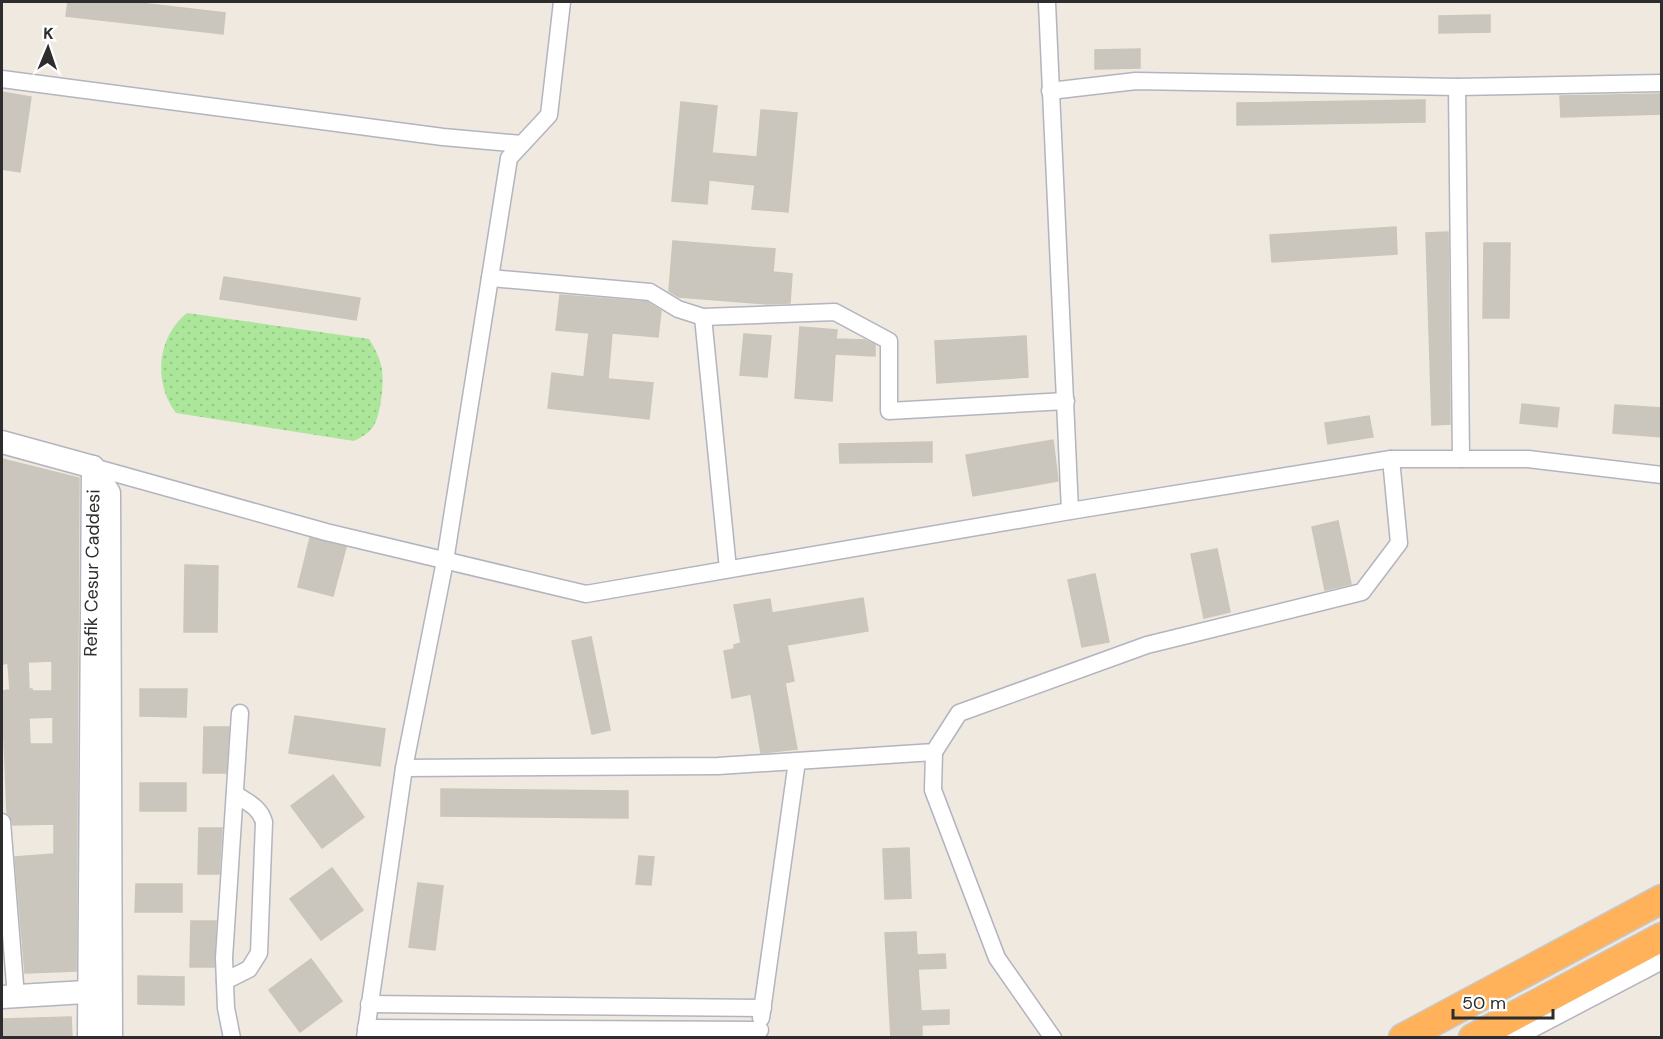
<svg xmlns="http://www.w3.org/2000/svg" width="1663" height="1039" viewBox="0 0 1663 1039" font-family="'DM Sans',sans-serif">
  <defs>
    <pattern id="grass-dots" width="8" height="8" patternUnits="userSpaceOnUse" patternTransform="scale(1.5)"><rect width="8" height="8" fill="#ace69a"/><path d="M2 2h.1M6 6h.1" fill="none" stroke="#94c685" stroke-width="1.8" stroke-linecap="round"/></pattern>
  </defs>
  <rect width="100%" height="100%" fill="#efe9df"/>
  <!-- grass -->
  <path fill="url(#grass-dots)" d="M187,313L369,339C374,347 379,356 381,365C385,378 381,416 373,427C369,433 360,438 354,441L176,413C153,383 157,337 187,313Z"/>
  <!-- building -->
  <g fill="#cac6be" stroke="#cac6b8" stroke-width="1.5" fill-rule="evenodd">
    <path d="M68,2H131L225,13L223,34L66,16Z"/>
    <path d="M1490,15V32L1439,33V16Z"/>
    <path d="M1140,49V68L1095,69V50Z"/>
    <path d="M2,92L31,97L20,172L2,169Z"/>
    <path d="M1662,94V114L1561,117L1560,96Z"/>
    <path d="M1425,100V122L1237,125V103Z"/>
    <path d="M681,102L717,106L712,153L757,157L761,110L797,113L788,212L752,209L755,185L709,180L707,204L672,201Z"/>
    <path d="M1396,227L1397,254L1272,262L1270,235Z"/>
    <path d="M1448,232L1450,424L1432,425L1426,233Z"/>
    <path d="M673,241L775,249L773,272L792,274L790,303L767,304L679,297L669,291Z"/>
    <path d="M1484,243H1510L1509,318H1483Z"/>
    <path d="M224,277L360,298L356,320L220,299Z"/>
    <path d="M560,295L647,302L661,311L658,337L612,333L608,379L653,383L649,419L548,408L552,373L584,377L589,333L556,330Z"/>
    <path d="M800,327L837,330L836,339L865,340L875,345V356L835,354L832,401L795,398Z"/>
    <path d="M744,334L771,336L767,377L740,375Z"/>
    <path d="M1026,336L1028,377L937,383L935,341Z"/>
    <path d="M1522,404L1559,408L1557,427L1520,423Z"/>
    <path d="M1615,405L1662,408V437L1613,433Z"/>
    <path d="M1369,416L1373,437L1328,444L1325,423Z"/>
    <path d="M1053,440L1058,481L973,496L966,455Z"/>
    <path d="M932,442V462L840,463L839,444Z"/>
    <path d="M2,459L79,478L76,971L25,973L15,857L54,854V824L13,825L11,817L7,813L2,691L10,690L8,663L3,664L2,629ZM52,661V691H33L32,689H29L28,662ZM53,717V744H30L29,718Z"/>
    <path d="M1338,521L1351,584L1325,590L1312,527Z"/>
    <path d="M310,538L346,547L333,596L298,587Z"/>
    <path d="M1217,549L1230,612L1204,618L1191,554Z"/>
    <path d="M185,565L218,566L217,632H184Z"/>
    <path d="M1095,574L1109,642L1082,647L1068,580Z"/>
    <path d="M863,598L868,631L787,645L794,681L785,683L797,749L761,753L751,694L732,698L724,651L734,649V645L741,643L734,605L770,599L772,613Z"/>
    <path d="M591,637L610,730L592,734L572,641Z"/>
    <path d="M140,689H187L186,717L140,716Z"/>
    <path d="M295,716L385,729L380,766L289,753Z"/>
    <path d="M204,727H229L226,773H203Z"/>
    <path d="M333,775L364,817L322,848L291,806Z"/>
    <rect x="140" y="783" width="46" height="28"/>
    <path d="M441,789L628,791V818L441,816Z"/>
    <path d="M199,828H222L219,874H198Z"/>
    <path d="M909,848L911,898L885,899L883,849Z"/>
    <path d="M639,856L654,857L651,885L636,884Z"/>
    <path d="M332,868L363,910L321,940L290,899Z"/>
    <path d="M418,883L443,886L435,950L409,947Z"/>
    <path d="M136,884H182V912H135Z"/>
    <path d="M191,921H216L214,967H190Z"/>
    <path d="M916,932L917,955L945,954L946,968L918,969L921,1011L949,1010V1024L922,1025V1038H891L885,933Z"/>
    <path d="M311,959L342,1001L300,1032L269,990Z"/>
    <path d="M138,976L184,977V1005L138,1004Z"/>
    <path d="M71,1017L72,1038H2V1019Z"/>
  </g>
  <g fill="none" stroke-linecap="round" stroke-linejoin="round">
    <!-- street casing -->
    <g stroke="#b3b4c0" stroke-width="19">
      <g id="street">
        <path d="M1047,3L1070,511"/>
        <path d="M2,79L443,137L522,144"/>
        <path d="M1457,87L1461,459"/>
        <path d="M1050,91L1136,81L1457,87L1662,83"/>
        <path d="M490,278L650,292L678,309L703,317L835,312L889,341V411L1066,401"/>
        <path d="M703,317L728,569"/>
        <path d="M93,467L326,532L586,594L1070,511L1391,459H1528L1662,475"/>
        <path d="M934,752L933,790L997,958L1053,1038"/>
        <path d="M404,768L718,766L934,752L959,713L1147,645L1362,592L1399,543L1391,459"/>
        <path d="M2,822L16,997"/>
        <path d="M225,981L249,969L259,953L264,822C260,807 247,802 235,794"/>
        <path d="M369,1004L763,1008"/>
        <path d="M761,1018L797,761"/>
        <path d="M366,1028L760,1030"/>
        <path d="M232,1038L226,1008L224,958L240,713"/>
        <path d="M365,1038L404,768L445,561L509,158L549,115L562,2"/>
        <path d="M1515,1038L1662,961"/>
      </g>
    </g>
    <!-- secondary casing -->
    <g stroke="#b3b4c0" stroke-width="25">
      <g id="secondary">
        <path d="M2,442L93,467"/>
        <path d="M93,467L109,493L111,1038"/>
        <path d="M2,997L102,991"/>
        <path d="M89,1038L93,469"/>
      </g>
    </g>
    <!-- highway casing -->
    <g stroke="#c8c8c8" stroke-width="31">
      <g id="highway">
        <path d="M1403,1038L1662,899"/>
        <path d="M1473,1038L1662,937"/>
      </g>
    </g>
    <!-- street -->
    <use href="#street" stroke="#fff" stroke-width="16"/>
    <!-- secondary -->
    <use href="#secondary" stroke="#fff" stroke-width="22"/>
    <!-- highway -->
    <use href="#highway" stroke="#ffb25a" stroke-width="28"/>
  </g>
  <g text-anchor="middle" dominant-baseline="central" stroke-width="4.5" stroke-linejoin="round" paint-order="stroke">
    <!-- street labels -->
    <g font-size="18" fill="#2d2d2d" stroke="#fff">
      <text transform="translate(92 573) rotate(-89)">Refik Cesur Caddesi</text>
    </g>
  </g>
  <!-- border -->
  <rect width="1663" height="1039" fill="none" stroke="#2d2d2d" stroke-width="6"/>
  <!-- north arrow -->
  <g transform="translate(48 48) rotate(2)" stroke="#ffffff" stroke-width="4.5" paint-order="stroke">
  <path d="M0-4.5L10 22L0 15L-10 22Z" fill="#2d2d2d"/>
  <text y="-9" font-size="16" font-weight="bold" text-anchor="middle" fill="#2d2d2d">K</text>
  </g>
  <!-- scale -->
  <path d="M1453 1009v9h100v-9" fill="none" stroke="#2d2d2d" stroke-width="3"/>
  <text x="1462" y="1009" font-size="18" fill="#2d2d2d" stroke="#ffffff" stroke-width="4.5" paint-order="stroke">50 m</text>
</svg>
